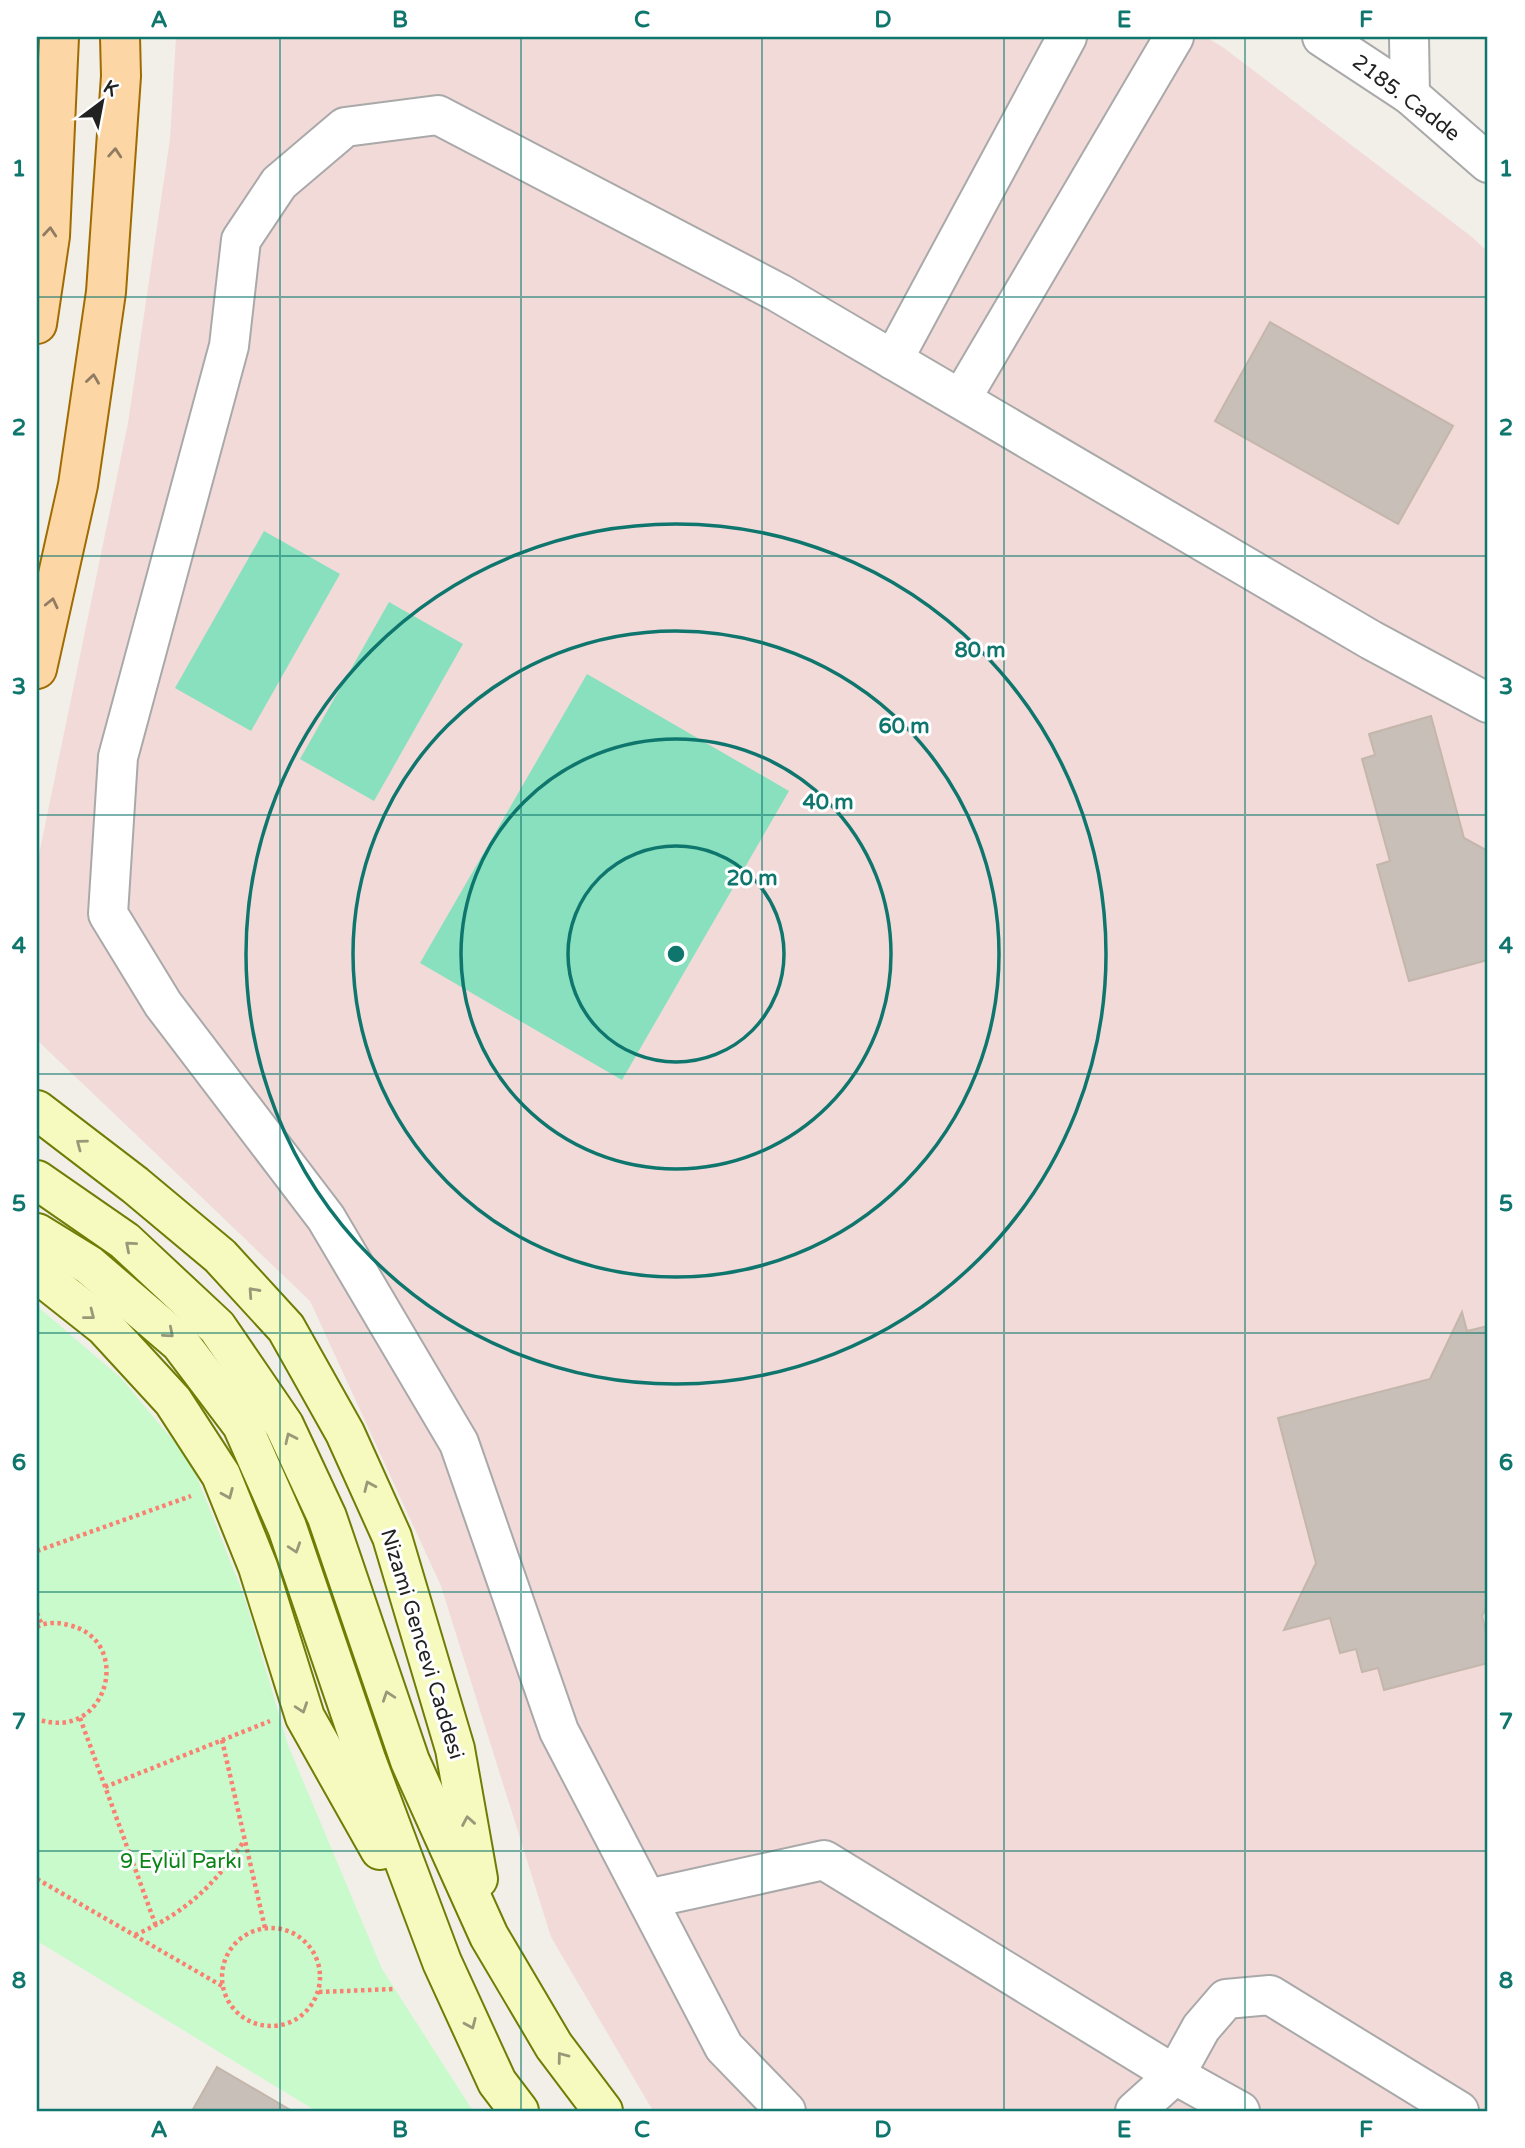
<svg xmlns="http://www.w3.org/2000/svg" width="1525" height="2148" viewBox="0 0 1525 2148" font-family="'Varela Round',sans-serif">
  <rect width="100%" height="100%" fill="#f2efe9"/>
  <!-- commercial -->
  <path fill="#f2dad9" d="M176,37H1206L1224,48L1472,237L1488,252V2111H653L551,1937L441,1586L310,1301L37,1040V864L128,423L170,139Z"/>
  <!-- park -->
  <path fill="#c8facc" d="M37,1306L121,1378L191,1462L245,1599L288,1745L382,1969L473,2111H316L37,1941Z"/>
  <!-- pitch -->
  <g fill="#88e0be">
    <path d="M264,531L340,574L251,731L175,688Z"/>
    <path d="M389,602L463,644L374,801L300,759Z"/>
    <path d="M587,674L789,791L622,1080L420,963Z"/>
  </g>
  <!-- building -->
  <g fill="#c7bfb8" stroke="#c4b6ab" stroke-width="2">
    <path d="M1270,322L1453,426L1398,524L1215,421Z"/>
    <path d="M1431,716L1464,838L1488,851V960L1409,981L1377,865L1390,861L1362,759L1375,755L1369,734Z"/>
    <path d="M1462,1312L1467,1331L1488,1326V1604L1482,1616L1488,1641V1663L1384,1690L1378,1668L1362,1672L1356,1649L1340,1653L1330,1618L1284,1630L1316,1563L1278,1418L1430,1379Z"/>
    <path d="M217,2067L292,2111H192Z"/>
  </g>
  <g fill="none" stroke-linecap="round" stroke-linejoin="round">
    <!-- street casing -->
    <g stroke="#a9a9a9" stroke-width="42">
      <g id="street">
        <path d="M1322,37L1410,95L1488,163"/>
        <path d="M1409,37L1410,95"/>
        <path d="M893,360L1067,37"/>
        <path d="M961,399L1174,37"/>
        <path d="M647,1899L824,1860L1175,2075L1240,2111"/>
        <path d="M786,2111L724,2047L559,1731L459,1443L326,1218L163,1004L108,914L118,757L229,346L241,240L279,183L345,127L438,115L779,293L1371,640L1488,703"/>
        <path d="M1135,2111L1175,2075L1201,2028L1226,1999L1270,1995L1459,2111"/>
      </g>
    </g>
    <!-- secondary casing -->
    <g stroke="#707d05" stroke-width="42">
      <g id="secondary">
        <path d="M37,1110L135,1185L220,1256L286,1328L345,1433L392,1537L455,1749L478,1879"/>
        <path d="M37,1180L125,1241L217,1327L284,1425L327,1517L410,1761L489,1936L554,2046L603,2111"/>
        <path d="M37,1233L89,1265L180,1343L242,1425L287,1527L367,1762L442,1962L497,2082L519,2111"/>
        <path d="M37,1273L104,1326L173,1401L221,1475L258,1567L305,1717L380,1850"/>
      </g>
    </g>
    <!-- primary casing -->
    <g stroke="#a06b00" stroke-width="42">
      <g id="primary">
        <path d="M37,324L50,236L59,37"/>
        <path d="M37,669L78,485L106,292L121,76L120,37"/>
      </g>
    </g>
    <!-- path -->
    <g stroke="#fa8072" stroke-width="4.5" stroke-dasharray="3.5 3.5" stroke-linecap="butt">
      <path d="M37,1551L191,1496"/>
      <path d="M37,1613L42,1625"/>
      <path d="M37,1627C46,1622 58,1622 68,1625C135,1639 108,1744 37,1719"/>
      <path d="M80,1718L156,1926"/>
      <path d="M222,1740L265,1928"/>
      <path d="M105,1787L270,1721"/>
      <path d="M37,1879L222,1986"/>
      <circle cx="271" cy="1977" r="49"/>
      <path d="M135,1935C185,1913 214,1886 244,1841"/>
      <path d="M319,1992L394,1989"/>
    </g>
    <!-- street -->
    <use href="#street" stroke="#fff" stroke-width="38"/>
    <!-- secondary -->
    <use href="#secondary" stroke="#f7fabf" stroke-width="38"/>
    <!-- primary -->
    <use href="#primary" stroke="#fcd6a4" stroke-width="38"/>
  </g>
  <!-- one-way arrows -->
  <defs><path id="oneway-chevron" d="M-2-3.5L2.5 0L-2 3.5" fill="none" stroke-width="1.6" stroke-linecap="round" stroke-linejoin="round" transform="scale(1.75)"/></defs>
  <g stroke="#8f7c63">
    <use href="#oneway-chevron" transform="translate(115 153) rotate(-86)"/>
    <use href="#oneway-chevron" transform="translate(50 232) rotate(-85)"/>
    <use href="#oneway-chevron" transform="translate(93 379) rotate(-82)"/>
    <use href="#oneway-chevron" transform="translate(52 603) rotate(-77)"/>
  </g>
  <g stroke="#979978">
    <use href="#oneway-chevron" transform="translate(81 1144) rotate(-143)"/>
    <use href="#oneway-chevron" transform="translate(130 1246) rotate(-139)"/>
    <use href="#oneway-chevron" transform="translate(253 1292) rotate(-132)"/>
    <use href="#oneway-chevron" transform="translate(90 1315) rotate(38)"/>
    <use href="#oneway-chevron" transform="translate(169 1333) rotate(41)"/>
    <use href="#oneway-chevron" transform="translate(290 1438) rotate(-115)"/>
    <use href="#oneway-chevron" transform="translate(369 1486) rotate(-114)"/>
    <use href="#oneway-chevron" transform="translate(228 1494) rotate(67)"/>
    <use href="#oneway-chevron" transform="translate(295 1548) rotate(71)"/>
    <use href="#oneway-chevron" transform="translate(388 1696) rotate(-109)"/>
    <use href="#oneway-chevron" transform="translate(302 1708) rotate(71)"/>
    <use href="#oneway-chevron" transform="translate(468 1821) rotate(-100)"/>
    <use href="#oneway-chevron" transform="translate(471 2024) rotate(66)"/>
    <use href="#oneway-chevron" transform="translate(562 2057) rotate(-127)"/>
  </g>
  <!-- grid -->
  <path fill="none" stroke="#0f766e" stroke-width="2" stroke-opacity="0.55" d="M280,37V2111M521,37V2111M762,37V2111M1004,37V2111M1245,37V2111M37,297H1488M37,556H1488M37,815H1488M37,1074H1488M37,1333H1488M37,1592H1488M37,1851H1488"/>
  <!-- distance rings -->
  <g fill="none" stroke="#0f766e" stroke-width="3.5">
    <circle cx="676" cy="954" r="108"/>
    <circle cx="676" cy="954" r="215"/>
    <circle cx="676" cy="954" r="323"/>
    <circle cx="676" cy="954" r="430"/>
  </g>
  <g text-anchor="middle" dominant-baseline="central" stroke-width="6" stroke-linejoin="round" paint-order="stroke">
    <!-- street labels -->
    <g font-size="21" fill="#222" stroke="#fff">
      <text transform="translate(1406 98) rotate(37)">2185. Cadde</text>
      <text transform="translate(422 1644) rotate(73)">Nizami Gencevi Caddesi</text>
    </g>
    <!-- park labels -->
    <g font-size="21" fill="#0c8416" stroke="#fff">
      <text x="181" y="1861">9 Eylül Parkı</text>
    </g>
  </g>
  <circle cx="676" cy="954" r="10" fill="#0f766e" stroke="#fff" stroke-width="3.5"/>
  <g font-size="21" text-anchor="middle" font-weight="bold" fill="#0f766e" stroke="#fff" stroke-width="6" stroke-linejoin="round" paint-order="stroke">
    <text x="980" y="657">80 m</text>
    <text x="904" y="733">60 m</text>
    <text x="828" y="809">40 m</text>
    <text x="752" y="885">20 m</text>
  </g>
  <!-- border -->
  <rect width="1525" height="2148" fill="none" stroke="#ffffff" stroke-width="77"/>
  <!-- north arrow -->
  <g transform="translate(102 102) rotate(32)" stroke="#ffffff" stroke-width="5" paint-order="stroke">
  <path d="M0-5L12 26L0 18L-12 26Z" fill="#222222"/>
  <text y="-10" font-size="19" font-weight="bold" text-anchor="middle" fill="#222222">K</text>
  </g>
  <rect x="38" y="38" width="1448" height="2072" fill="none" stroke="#0f766e" stroke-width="2.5"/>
  <g font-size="23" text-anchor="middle" font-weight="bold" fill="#0f766e">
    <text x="159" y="27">A</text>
    <text x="400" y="27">B</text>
    <text x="642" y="27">C</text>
    <text x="883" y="27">D</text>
    <text x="1124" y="27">E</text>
    <text x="1366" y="27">F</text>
    <text x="19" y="176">1</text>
    <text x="1506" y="176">1</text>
    <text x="19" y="435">2</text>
    <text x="1506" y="435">2</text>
    <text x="19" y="694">3</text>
    <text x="1506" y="694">3</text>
    <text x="19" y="953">4</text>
    <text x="1506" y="953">4</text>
    <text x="19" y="1211">5</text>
    <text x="1506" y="1211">5</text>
    <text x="19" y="1470">6</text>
    <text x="1506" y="1470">6</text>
    <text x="19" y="1729">7</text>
    <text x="1506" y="1729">7</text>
    <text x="19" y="1988">8</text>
    <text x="1506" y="1988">8</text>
    <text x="159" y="2137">A</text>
    <text x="400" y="2137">B</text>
    <text x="642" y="2137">C</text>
    <text x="883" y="2137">D</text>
    <text x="1124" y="2137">E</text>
    <text x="1366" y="2137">F</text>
  </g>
</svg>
